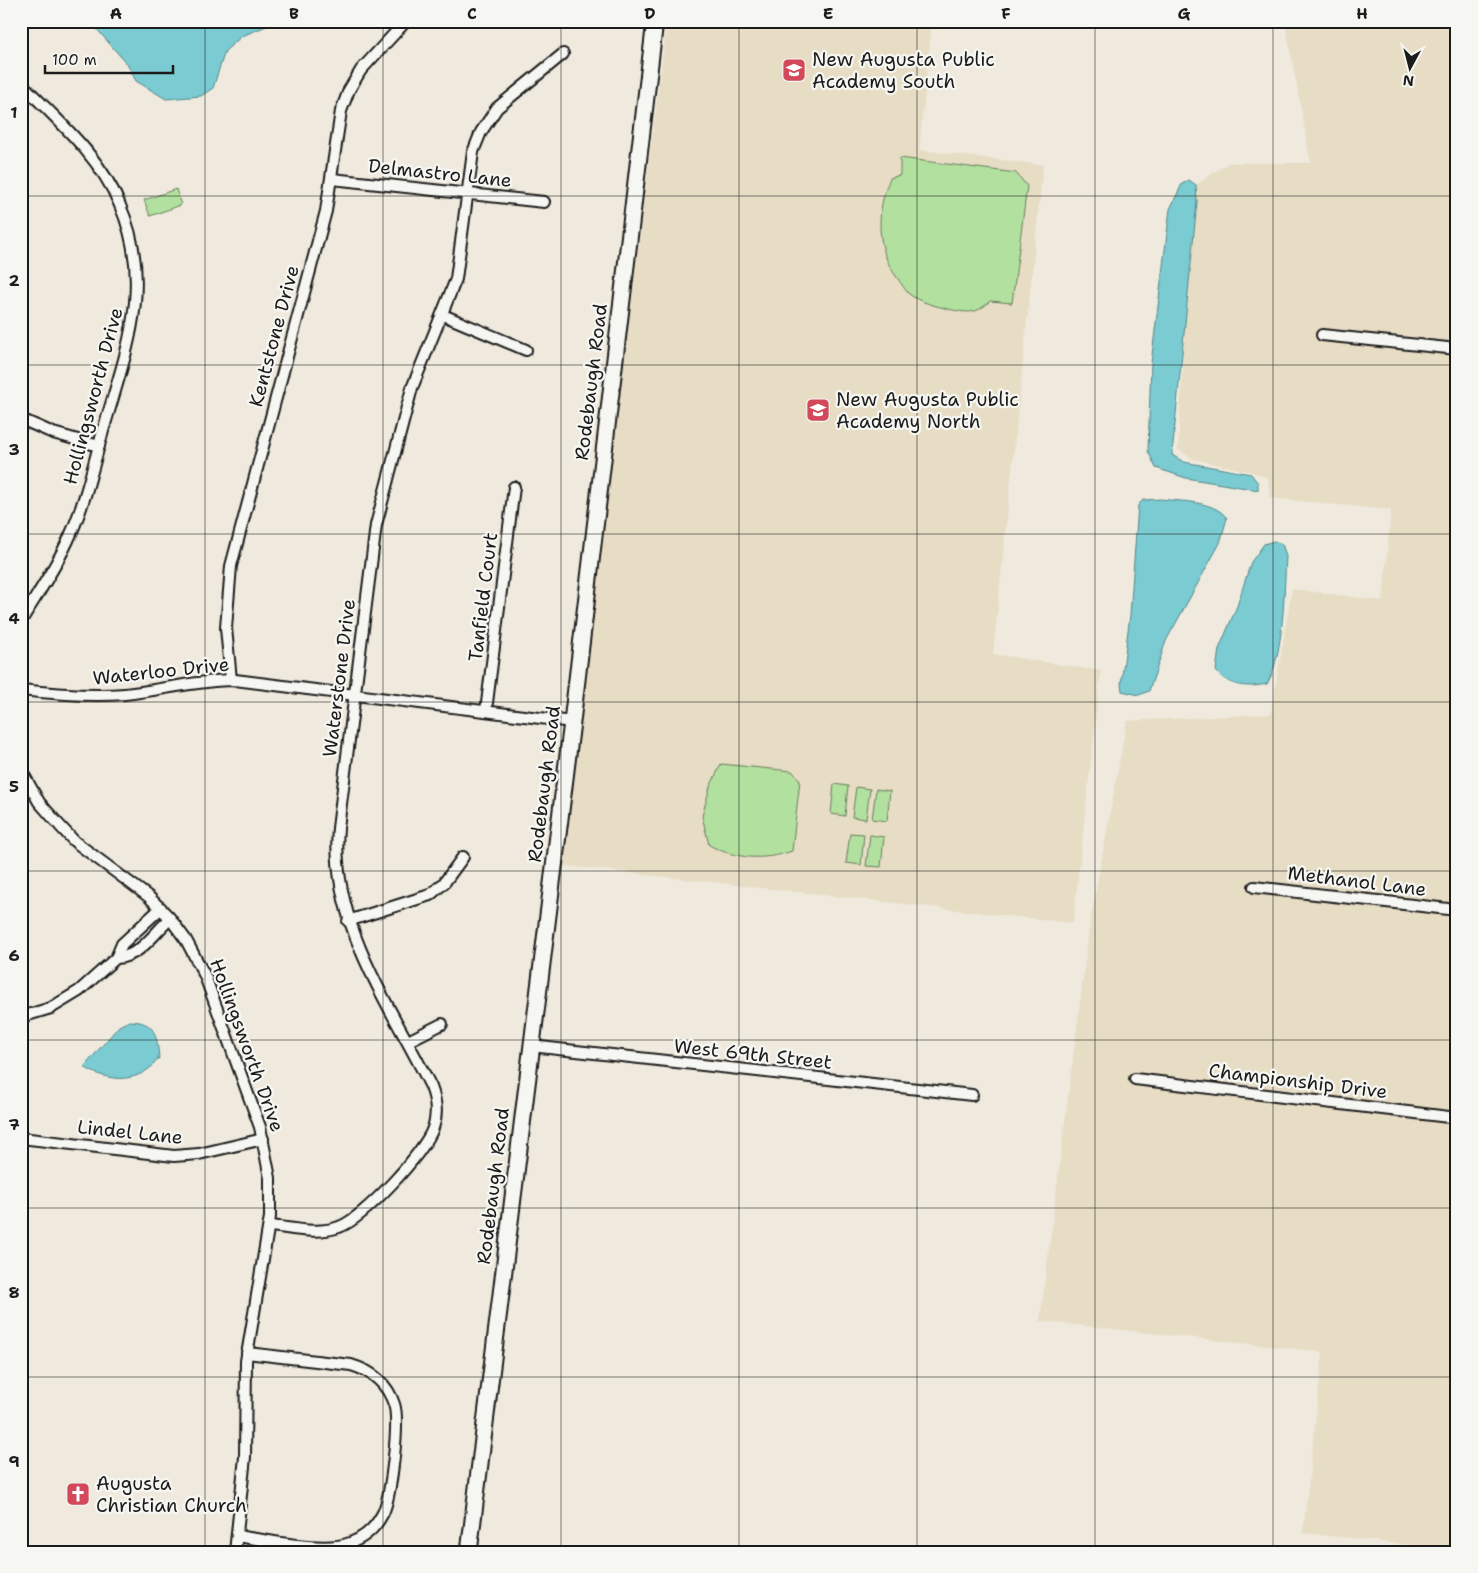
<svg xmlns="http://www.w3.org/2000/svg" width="1478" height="1573" viewBox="0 0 1478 1573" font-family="'Shantell Sans',sans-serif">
  <rect width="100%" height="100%" fill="#efeadd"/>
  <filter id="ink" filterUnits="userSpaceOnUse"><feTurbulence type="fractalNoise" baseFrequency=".02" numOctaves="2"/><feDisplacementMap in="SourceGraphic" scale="10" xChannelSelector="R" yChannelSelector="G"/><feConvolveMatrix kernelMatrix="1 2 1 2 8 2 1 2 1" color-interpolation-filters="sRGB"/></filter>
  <g filter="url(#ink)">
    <!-- built -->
    <g fill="#e7dcc4">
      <path d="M667,21H932L919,150L1043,165L993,654L1101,671L1073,923L560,865Z"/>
      <path d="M1285,21H1457V1550L1303,1533L1323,1352L1040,1321L1090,923L1127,721L1271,714L1292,589L1383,601L1391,510L1270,498L1268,478L1256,473L1193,459L1178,449L1185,326L1197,202L1196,185L1228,163H1311Z"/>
    </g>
    <!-- green -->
    <g fill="#b2e09f" stroke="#677e5e">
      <path d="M900,158L1016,173L1027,186L1012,303L990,301C976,315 967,313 948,309C936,306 919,302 909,294C905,290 901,283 898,279C875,249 876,211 890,178L900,175Z"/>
      <path d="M176,189L181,205L150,216L144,200Z"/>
      <path d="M721,764L792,771L800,780L792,851C764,861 735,859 709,845L702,816L710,787Z"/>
      <path d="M834,784L848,786L845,816L831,814Z"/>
      <path d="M856,787L870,789L866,819L852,817Z"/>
      <path d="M876,789L890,791L887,821L872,819Z"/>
      <path d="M850,833L864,834L861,865L846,863Z"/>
      <path d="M870,835L884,837L881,867L866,866Z"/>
    </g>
    <!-- water -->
    <g fill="#7acbd2" stroke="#548589">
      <path d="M90,21H273L269,25L242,36L225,51L213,88L201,96L166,99L136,81L127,64Z"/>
      <path d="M1189,180L1196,185L1197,202L1172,455L1184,462L1251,474L1258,483V490L1186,478L1156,468L1148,451L1151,363L1170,209L1182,184Z"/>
      <path d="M1161,499C1182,502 1213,500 1227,518L1220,543L1166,641L1149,691L1139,695L1122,691L1121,684L1130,615L1138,505L1143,500Z"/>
      <path d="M1274,541L1282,544L1286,556C1284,591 1284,655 1267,684C1247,688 1229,687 1216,671L1219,649L1237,606L1251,562L1264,544Z"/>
      <path d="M129,1021C156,1021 157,1036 159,1058C141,1084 109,1083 84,1067L119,1026Z"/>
    </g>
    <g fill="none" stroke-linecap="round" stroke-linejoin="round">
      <!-- street casing -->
      <g stroke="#1c1c1c" stroke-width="14">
        <g id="street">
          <path d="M21,83C57,120 99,155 119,203C155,283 126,352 103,431C93,466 85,503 70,536C57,566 38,593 21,621"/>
          <path d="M332,179L544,202"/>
          <path d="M443,315L526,350"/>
          <path d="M1322,335L1457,349"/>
          <path d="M21,419L53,433L99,446"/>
          <path d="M231,680L226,628L231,566L326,211L341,111L349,90L361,70L406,21"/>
          <path d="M21,690C56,694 90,697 125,694C163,690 197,680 235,680L572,722"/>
          <path d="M486,711L514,487"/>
          <path d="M21,770L39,802L60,826L74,841L149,897L169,917L186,940L205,976L260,1127L270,1178V1217L246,1361L245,1457L235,1552"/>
          <path d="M1254,887L1457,910"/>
          <path d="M348,921L430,895L444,883L463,857"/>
          <path d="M116,958C140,957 153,934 170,919"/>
          <path d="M21,1017L51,1008L79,991L116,958L122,944L161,908"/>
          <path d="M408,1041L442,1024"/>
          <path d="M531,1046L972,1095"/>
          <path d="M1135,1079L1457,1118"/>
          <path d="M21,1138L174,1156L199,1154L263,1139"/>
          <path d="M270,1226C292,1228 317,1235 339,1227C363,1219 425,1152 433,1128C438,1114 436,1100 431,1087C390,1004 330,924 338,828L376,525L412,388L456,279L473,152L481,132L497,108L563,54"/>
          <path d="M237,1536C264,1540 325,1553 350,1543C364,1538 376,1527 383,1513C391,1496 400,1421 394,1404C387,1383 372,1371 351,1365L247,1353"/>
        </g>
      </g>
      <!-- secondary casing -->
      <g stroke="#1c1c1c" stroke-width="19">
        <path id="secondary" d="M469,1552L572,722L655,21"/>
      </g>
      <!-- street -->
      <use href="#street" stroke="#f6f6f2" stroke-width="10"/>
      <!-- secondary -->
      <use href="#secondary" stroke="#f6f6f2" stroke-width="15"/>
    </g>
  </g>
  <!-- grid -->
  <path fill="none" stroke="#1c1c1c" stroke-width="1" stroke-opacity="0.55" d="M205,21V1552M383,21V1552M561,21V1552M739,21V1552M917,21V1552M1095,21V1552M1273,21V1552M21,196H1457M21,365H1457M21,534H1457M21,702H1457M21,871H1457M21,1040H1457M21,1208H1457M21,1377H1457"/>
  <!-- icons -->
  <defs>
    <g id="school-square" transform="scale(1.25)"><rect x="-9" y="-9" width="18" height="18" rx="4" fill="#d1495b" stroke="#f6f6f2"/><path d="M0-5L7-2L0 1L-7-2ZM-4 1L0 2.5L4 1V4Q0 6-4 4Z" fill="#fff"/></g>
    <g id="church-square" transform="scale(1.25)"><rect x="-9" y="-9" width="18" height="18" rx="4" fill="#d1495b" stroke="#f6f6f2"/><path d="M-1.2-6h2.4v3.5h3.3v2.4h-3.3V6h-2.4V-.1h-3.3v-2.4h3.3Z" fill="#fff"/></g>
  </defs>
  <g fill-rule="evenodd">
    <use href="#school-square" x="794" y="70"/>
    <use href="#school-square" x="818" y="410"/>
    <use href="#church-square" x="78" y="1494"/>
  </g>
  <g text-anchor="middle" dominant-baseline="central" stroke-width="4.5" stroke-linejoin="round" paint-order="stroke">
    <!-- poi labels -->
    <g font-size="19" fill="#1c1c1c" stroke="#f6f6f2" text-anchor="start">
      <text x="812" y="59">New Augusta Public<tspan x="812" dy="22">Academy South</tspan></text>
      <text x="836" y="399">New Augusta Public<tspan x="836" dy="22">Academy North</tspan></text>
      <text x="96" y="1483">Augusta<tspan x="96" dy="22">Christian Church</tspan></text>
    </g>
    <!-- street labels -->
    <g font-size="19" fill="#1c1c1c" stroke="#f6f6f2">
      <text transform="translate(440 173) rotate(6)">Delmastro Lane</text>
      <text transform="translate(274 336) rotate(-75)">Kentstone Drive</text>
      <text transform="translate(591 382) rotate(-83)">Rodebaugh Road</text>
      <text transform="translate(93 396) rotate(-75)">Hollingsworth Drive</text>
      <text transform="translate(483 597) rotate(-83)">Tanfield Court</text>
      <text transform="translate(161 671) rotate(-6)">Waterloo Drive</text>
      <text transform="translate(339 678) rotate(-83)">Waterstone Drive</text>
      <text transform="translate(544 784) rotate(-83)">Rodebaugh Road</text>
      <text transform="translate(1357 881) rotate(7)">Methanol Lane</text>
      <text transform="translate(247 1045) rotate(70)">Hollingsworth Drive</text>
      <text transform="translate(753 1054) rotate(6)">West 69th Street</text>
      <text transform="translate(1298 1081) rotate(7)">Championship Drive</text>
      <text transform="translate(130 1132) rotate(6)">Lindel Lane</text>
      <text transform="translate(493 1186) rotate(-83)">Rodebaugh Road</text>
    </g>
  </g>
  <!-- margin -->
  <rect width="1478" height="1573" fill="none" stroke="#f6f6f2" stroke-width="55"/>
  <!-- north arrow -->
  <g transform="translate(1410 68) rotate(187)" stroke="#f6f6f2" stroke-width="4" paint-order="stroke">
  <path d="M0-4L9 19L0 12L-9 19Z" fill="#1c1c1c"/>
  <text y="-8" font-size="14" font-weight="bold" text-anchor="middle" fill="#1c1c1c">N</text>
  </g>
  <!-- scale -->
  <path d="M45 65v8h128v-8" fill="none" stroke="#1c1c1c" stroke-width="2.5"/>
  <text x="52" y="65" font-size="15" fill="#1c1c1c" stroke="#f6f6f2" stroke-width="4" paint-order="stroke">100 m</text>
  <rect x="28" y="28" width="1422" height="1518" fill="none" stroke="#1c1c1c" stroke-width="2"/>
  <g font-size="16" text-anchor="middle" font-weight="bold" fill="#1c1c1c">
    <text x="116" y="19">A</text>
    <text x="294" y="19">B</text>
    <text x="472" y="19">C</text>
    <text x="650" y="19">D</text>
    <text x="828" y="19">E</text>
    <text x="1006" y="19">F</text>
    <text x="1184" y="19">G</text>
    <text x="1362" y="19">H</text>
    <text x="14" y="118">1</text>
    <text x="14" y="286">2</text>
    <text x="14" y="455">3</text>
    <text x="14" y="624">4</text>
    <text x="14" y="792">5</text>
    <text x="14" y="961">6</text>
    <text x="14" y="1130">7</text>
    <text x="14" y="1298">8</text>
    <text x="14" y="1467">9</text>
  </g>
</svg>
